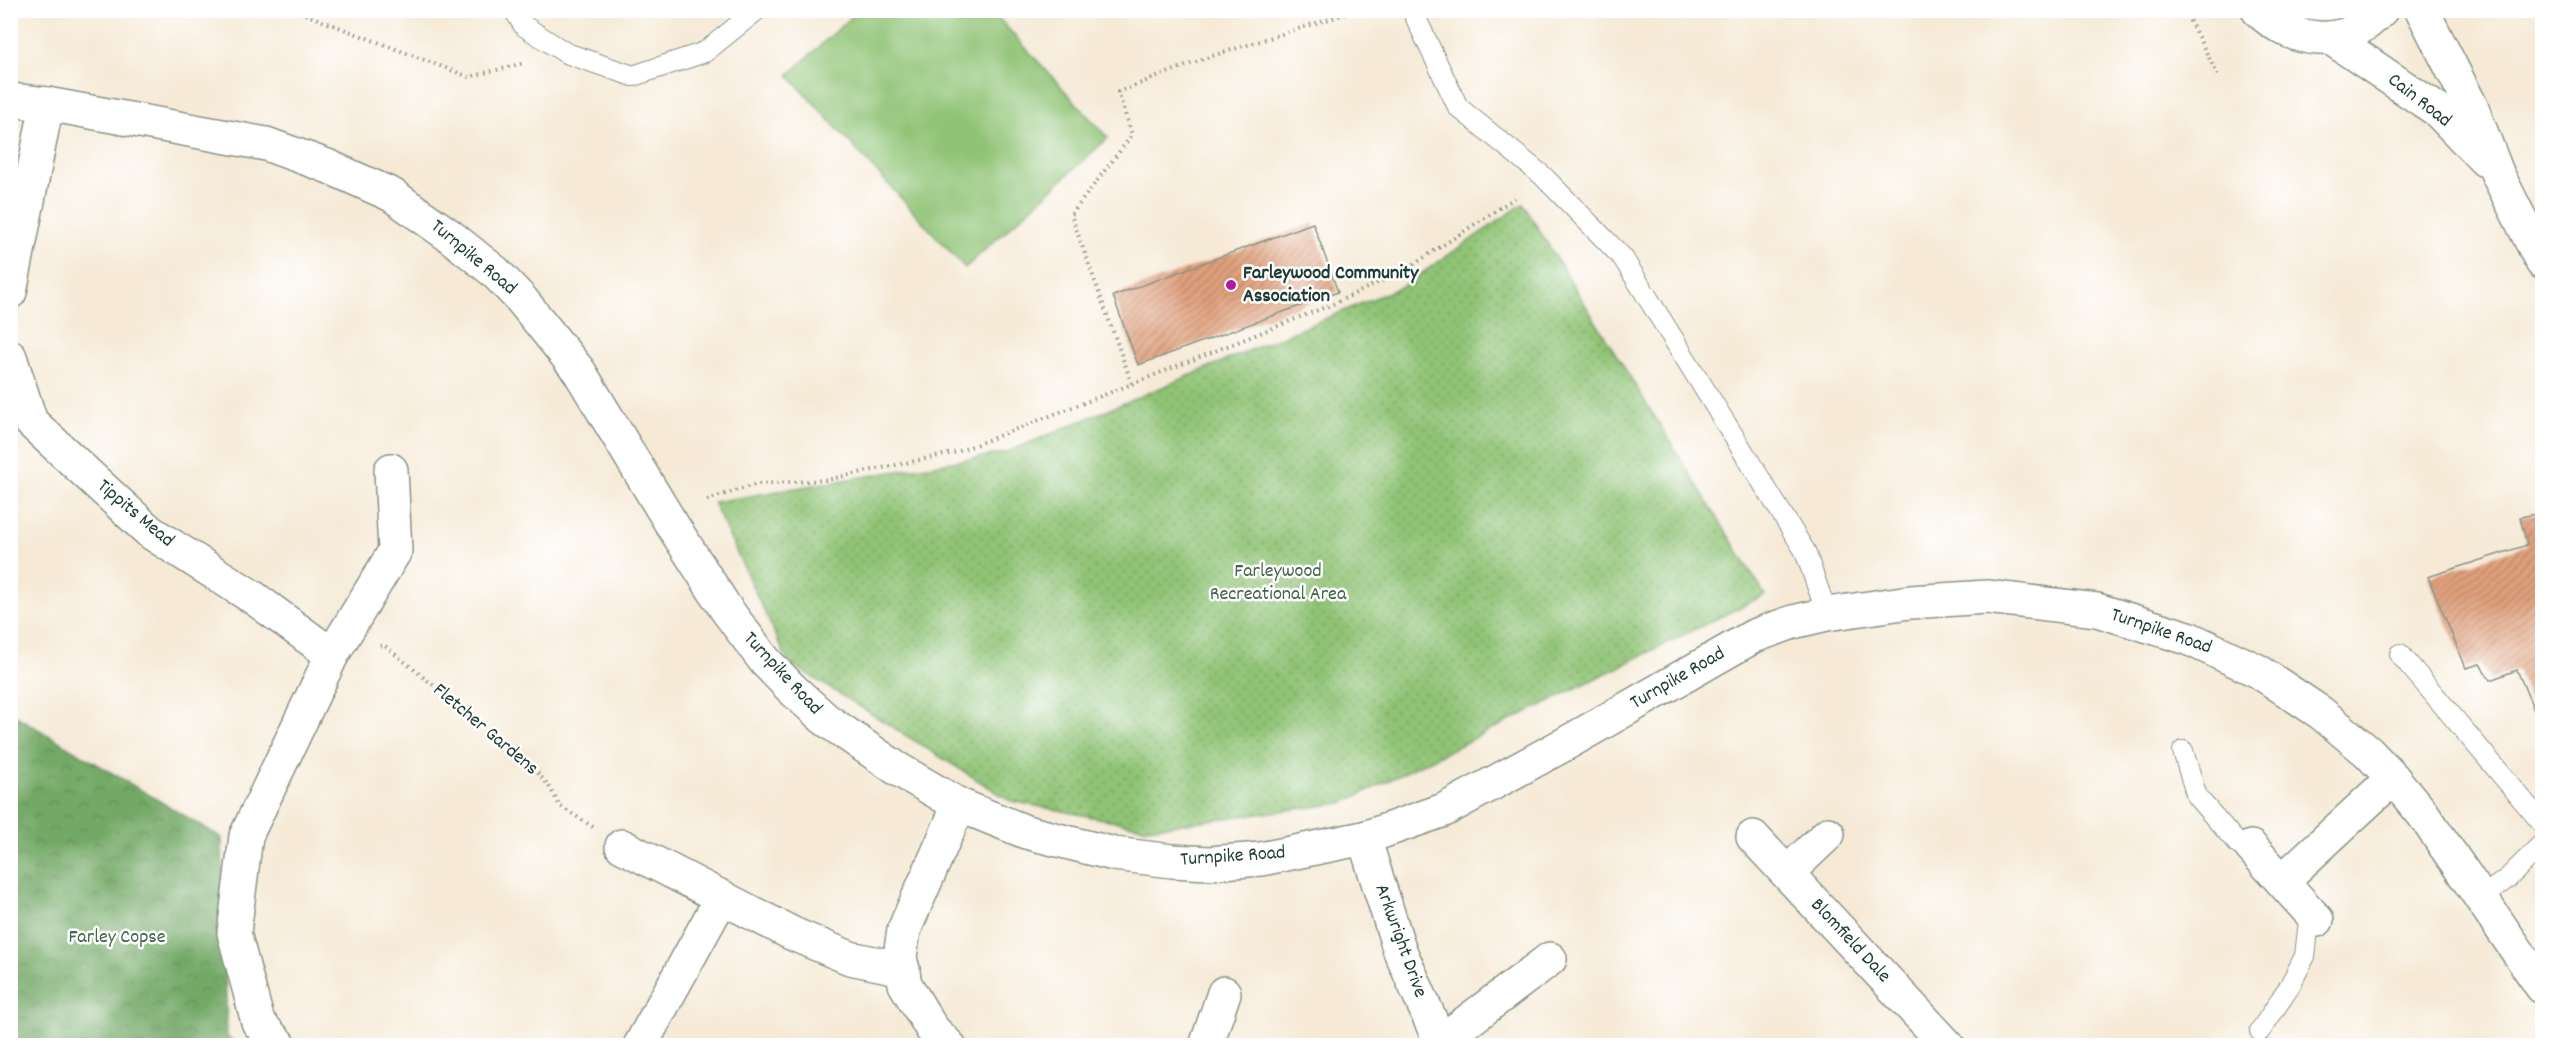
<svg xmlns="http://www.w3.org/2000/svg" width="2553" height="1056" viewBox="0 0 2553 1056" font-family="Dekko,sans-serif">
  <defs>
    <pattern id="grass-dots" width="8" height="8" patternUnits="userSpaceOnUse" patternTransform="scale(1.5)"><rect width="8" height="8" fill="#8fc375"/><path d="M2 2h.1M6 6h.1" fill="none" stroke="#74a061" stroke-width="1.8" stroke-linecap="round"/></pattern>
    <pattern id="forest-crowns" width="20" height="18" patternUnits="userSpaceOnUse" patternTransform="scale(1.5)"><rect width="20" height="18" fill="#73a966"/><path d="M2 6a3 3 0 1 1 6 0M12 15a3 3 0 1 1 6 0" fill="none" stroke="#5e8b55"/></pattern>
    <pattern id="building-hatch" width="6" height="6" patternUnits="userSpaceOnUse" patternTransform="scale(1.5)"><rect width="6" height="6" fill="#e1a07d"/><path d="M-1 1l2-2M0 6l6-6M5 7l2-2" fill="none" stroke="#b68467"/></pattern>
  </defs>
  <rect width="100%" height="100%" fill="#fff"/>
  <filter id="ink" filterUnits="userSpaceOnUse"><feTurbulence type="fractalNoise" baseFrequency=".0167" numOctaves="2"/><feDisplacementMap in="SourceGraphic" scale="12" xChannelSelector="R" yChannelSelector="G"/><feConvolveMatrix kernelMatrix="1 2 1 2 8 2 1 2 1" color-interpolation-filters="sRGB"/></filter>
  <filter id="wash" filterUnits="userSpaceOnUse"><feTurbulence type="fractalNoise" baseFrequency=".008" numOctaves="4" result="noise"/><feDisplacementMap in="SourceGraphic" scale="24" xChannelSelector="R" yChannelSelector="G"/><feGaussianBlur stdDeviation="1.35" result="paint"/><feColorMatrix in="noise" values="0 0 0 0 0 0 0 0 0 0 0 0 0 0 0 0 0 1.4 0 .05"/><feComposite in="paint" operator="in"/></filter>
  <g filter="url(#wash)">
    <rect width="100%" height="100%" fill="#f6ead7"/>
    <!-- grass -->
    <path fill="url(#grass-dots)" stroke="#578054" stroke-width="1.5" d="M1523,204L1765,595L1343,803L1148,828L1011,801L788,662L713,502L1005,453L1403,286Z"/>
    <!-- forest -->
    <path fill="url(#forest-crowns)" stroke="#49734d" stroke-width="1.5" d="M11,713L222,838L227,1037L239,1045L11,1046Z"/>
    <!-- garden -->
    <path fill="#8fc375" stroke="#578054" stroke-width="1.5" d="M858,11H992L1108,138L965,268L788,75Z"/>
    <g id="blocks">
      <!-- building -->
      <g fill="url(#building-hatch)">
        <path d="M1313,223L1338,292L1138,365L1113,296Z"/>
        <path d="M2542,513V729L2517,670L2490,680L2480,664L2466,668L2428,577L2527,545L2520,517Z"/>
      </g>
    </g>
  </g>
  <g filter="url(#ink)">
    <use href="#blocks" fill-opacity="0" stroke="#8a9486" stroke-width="1.5"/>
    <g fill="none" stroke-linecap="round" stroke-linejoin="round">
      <!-- service casing -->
      <g stroke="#8a9486" stroke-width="22">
        <g id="service">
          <path d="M514,10L524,26L566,53L633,76L705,52L757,10"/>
          <path d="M1412,10L1458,107L1543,176L1623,258L1805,551L1827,614"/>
          <path d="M2400,654L2542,823"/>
          <path d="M2183,751L2197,797L2239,845L2251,847"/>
          <path d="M2481,898L2508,878L2542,844"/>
          <path d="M2260,1031L2288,989L2305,956L2310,912"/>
        </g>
      </g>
      <!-- minor casing -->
      <g stroke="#8a9486" stroke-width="36">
        <g id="minor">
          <path d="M10,292L47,104"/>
          <path d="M10,357L31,422L150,532L254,598L332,655"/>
          <path d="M1753,837L1948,1046"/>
          <path d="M1364,838L1400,951L1442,1046"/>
          <path d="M622,846L793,934L850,958L903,969"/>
          <path d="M2251,847L2317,920"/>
          <path d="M1787,873L1828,834"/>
          <path d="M2282,881L2393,778"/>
          <path d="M1440,1042L1550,959"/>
          <path d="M280,1046L258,1022L234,933L246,836L332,655L395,551L391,470"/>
          <path d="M640,1046L722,897"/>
          <path d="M949,1046L932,1029L905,984L900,956L904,930L959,805"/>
          <path d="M1206,1046L1224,993"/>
        </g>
      </g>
      <!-- tertiary casing -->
      <g stroke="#8a9486" stroke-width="36">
        <g id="tertiary">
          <path d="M2258,10C2294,45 2346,50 2381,10"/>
          <path d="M2422,10L2471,106L2498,175L2542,262"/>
          <path d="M2331,38L2437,110L2485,160"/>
          <path d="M10,100L47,104L266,144L327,166L392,195L450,236L495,272L521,299L579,371L669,520L726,609L765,661L791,688L825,719L896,768L959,805L1026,832L1114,854L1172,861L1209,863L1261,859L1364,838L1444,810L1565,744L1754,636L1793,622L1827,614L1910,602L1987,597L2097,610L2188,638L2258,671L2321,713L2368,752L2393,778L2423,814L2542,987"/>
        </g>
      </g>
      <!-- path -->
      <g stroke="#8a9486" stroke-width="4" stroke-dasharray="1.5 4.5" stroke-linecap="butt">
        <path d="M294,10L469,77L524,63"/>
        <path d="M2184,10L2218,75"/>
        <path d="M1132,384L1333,304L1405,270L1518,196"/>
        <path d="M707,500L757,484L826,480L957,452L1132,384L1071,215L1132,135L1118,92L1206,58L1358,10"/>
        <path d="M380,646L384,645L530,764L549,786L560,806L593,827"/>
      </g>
      <!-- service -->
      <use href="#service" stroke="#fff" stroke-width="20"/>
      <!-- minor -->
      <use href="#minor" stroke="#fff" stroke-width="33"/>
      <!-- tertiary -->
      <use href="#tertiary" stroke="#fff" stroke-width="33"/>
    </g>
  </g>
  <!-- markers -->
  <circle fill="#b5179e" stroke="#fff" stroke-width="2" cx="1231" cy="285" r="6"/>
  <g text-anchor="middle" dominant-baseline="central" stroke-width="5" stroke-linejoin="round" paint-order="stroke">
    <!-- street labels -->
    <g font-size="20" fill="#1f3d34" stroke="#fff">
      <text transform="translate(2419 101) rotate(38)">Cain Road</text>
      <text transform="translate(473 258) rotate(40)">Turnpike Road</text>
      <text transform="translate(135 514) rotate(40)">Tippits Mead</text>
      <text transform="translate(2161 632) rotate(19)">Turnpike Road</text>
      <text transform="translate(782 674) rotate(47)">Turnpike Road</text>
      <text transform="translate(1678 679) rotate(-30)">Turnpike Road</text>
      <text transform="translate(485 730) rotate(40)">Fletcher Gardens</text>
      <text transform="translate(1233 857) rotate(-4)">Turnpike Road</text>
      <text transform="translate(1400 941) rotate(70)">Arkwright Drive</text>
      <text transform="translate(1850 941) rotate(47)">Blomfield Dale</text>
    </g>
    <!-- poi labels -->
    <g font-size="20" font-weight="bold" fill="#1f3d34" stroke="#fff" text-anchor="start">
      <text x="1243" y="274">Farleywood Community<tspan x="1243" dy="23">Association</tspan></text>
    </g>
    <!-- park labels -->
    <g font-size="20" fill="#416548" stroke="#fff">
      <text x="1278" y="572">Farleywood<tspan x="1278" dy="23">Recreational Area</tspan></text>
      <text x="117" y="938">Farley Copse</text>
    </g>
  </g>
  <!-- margin -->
  <rect width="2553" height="1056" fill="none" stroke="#fff" stroke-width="36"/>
</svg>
